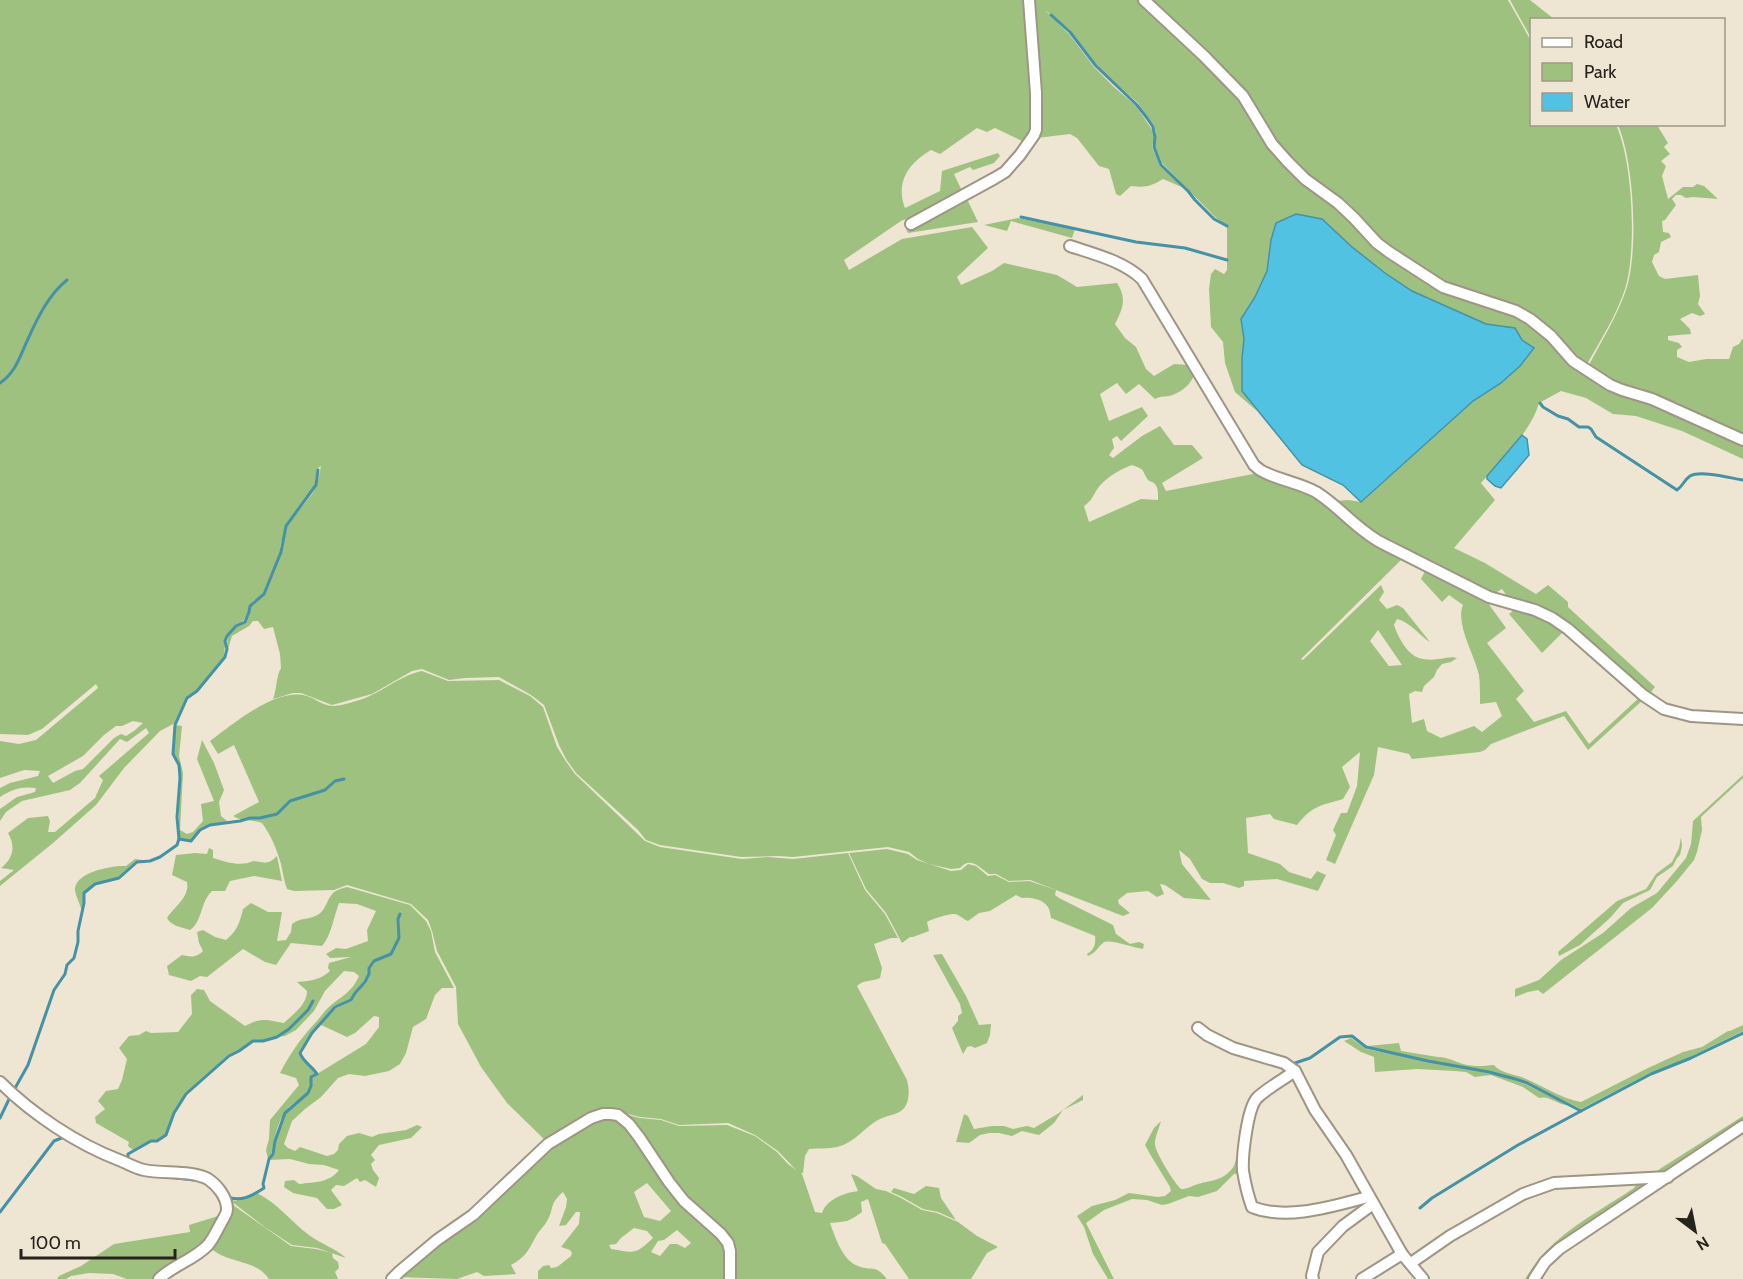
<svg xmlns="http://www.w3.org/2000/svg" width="1743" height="1279" viewBox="0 0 1743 1279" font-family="Cabin,sans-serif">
  <rect width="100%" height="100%" fill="#eee6d3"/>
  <!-- green -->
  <g fill="#9fc180" fill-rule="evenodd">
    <path d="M0,0H1026L1034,127L1024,142L995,128L987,132L977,128L940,154L931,150C909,163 895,182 905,208L940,191L942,171L998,153L1000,156L994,163L973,170L970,167L954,174L962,191L917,215L901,221L844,260L849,270L902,239L972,227L988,248L957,277L961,285L992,271L1004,263L1057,275L1077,287L1117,283C1127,299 1123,308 1115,324L1125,338L1136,347L1146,369L1154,376L1174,364L1189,365L1194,375C1190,386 1180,393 1169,396C1163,397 1160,396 1155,399L1139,384L1126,394L1117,383L1100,394L1109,421L1142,407L1148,416L1121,441L1117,436L1112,439L1114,448L1109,455L1113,458L1142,436L1160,426L1174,445H1192L1203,458L1162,483L1166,491L1258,473L1312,494L1403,558L1301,659L1303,660L1381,585L1384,592L1379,600L1387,609L1397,605L1403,608L1430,642C1419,635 1410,622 1397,619L1394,625C1398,637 1407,654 1419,658C1425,660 1433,660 1438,659C1445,659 1450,656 1457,658L1451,662L1442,664L1437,670L1434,677L1424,686L1422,692L1415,691L1409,694L1412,723L1424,719L1427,731L1441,738L1474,726L1482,732L1502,716L1496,702L1480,704C1480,694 1480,684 1479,675C1475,656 1455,623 1463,605L1449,595L1442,602L1421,579L1426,569L1485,599L1506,628L1487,643L1524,691L1516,699L1534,722L1566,711L1589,744L1641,696L1644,699L1588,750L1564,716L1491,744L1485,750L1480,752L1412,759L1409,754L1378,747L1374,775L1335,864L1326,860L1336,835L1333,830L1341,813H1347L1357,786L1360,752L1342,767L1350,787L1343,799C1320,806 1313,805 1297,825L1274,819L1270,814L1246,818L1248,853L1280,864L1289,872L1311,879L1317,871L1326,875L1318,891L1277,879L1244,881V886L1239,888L1223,883H1210L1202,879L1190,859L1179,850L1182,864L1211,900L1184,898L1165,885L1160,884L1164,894L1157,897L1148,891L1127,893L1118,900L1119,904L1130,913L1123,916L1030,880L1009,881L996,874H989C979,867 970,856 960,868L951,869L929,864L918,859L909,852L888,847L793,857L778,856L741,857L660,845L646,840L638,830L576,773L566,759L559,745L544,705L531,695L499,677L465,678L449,680L422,669L412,671L372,694L332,705L301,693H293L273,699C277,689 276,676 281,668L280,654L273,627L264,629L258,621H253L249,626L232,636L228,649C226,639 228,633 237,627C240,625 244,624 246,621C249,617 250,611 251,606L265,594L282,552L287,526L312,494L317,485L321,466L317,469L315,485L310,493L285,525V535L281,542L280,552L263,593L249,605C248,622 237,625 226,636L224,656L196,691L187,697L175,723L160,731L124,768L96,805L53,843L0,886V881L14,870L1,868C13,858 16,847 8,833L28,818L48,816L50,821L48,832H55L95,798L103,780L99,776L149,733L146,728L127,742L120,739L80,783L70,790L22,801L6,812L0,821V809L17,797L35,792L36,788C22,786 12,789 0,797V788L10,783L38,776L40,771L24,770L0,778V741L19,744L36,740L98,688L96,684L42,729L28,735L0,734V384C17,372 21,354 30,337C40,316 52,293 69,278C61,282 56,290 50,298C42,311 33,325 27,339C20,355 15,371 0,382ZM1132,465C1147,470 1141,471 1149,481C1159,483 1158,492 1158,500L1141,499L1089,522L1084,506C1091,501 1092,498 1096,491C1104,478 1119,470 1132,465ZM1378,630L1402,665L1389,666L1370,641ZM133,721L143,723L134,731L126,736L121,734L114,738L83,769L75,771L53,783L48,776L83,756L104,735L116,726H122Z"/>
    <path d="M1032,0H1139L1231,87L1249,112L1333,203L1403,265L1514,315L1536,328L1560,352L1647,401L1743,443V459L1682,431L1636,416L1613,414L1586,398L1561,391L1539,403C1531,432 1500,461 1481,483L1495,500L1454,548L1485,563L1536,594L1548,585L1568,602V607L1655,687L1651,692C1677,715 1710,712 1743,712V717L1706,715L1665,707L1570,628L1509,599L1502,589L1490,596L1387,543L1334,501L1348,500L1362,502L1473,401L1501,383L1534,348L1522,341L1515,328L1486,324L1412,291L1385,273L1352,247L1322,219L1276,223L1271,240L1267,271L1255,297L1241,319L1244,339L1242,358V391L1257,411L1235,392L1225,363L1223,342L1211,327L1209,289L1211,274L1215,269L1224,274L1227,270V226L1215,217L1162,163L1155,147L1156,132L1154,126L1138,103L1101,70L1070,30L1045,10L1069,34L1094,67L1114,87L1136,106L1153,131L1154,137L1152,147L1160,166L1184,188L1163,179C1152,186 1145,188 1131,186L1120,196L1116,194L1109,169L1099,166L1077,138L1070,134L1037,138Z"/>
    <path d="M1146,0H1508L1531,41L1532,124L1616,125C1633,161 1637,251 1625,289C1616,317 1599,342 1585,368L1541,325L1444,285L1390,251L1289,161L1252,105Z"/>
    <path d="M1510,0H1530L1554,19L1532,20L1531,38Z"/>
    <path d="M1618,125H1657L1668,143L1664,147L1670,154L1661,161L1666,166L1662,176L1668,199L1683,187H1693L1697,184L1704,186L1718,199L1693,197L1686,198L1681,195H1676L1672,199L1676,205L1665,220L1662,221L1663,232L1669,233L1671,237L1661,242L1659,252L1654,255L1652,262L1659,276L1665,279L1698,275L1700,296L1698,304L1705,314L1700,316L1692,313L1680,319L1690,329L1691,334L1668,336V340L1679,343L1682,347L1677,350V357L1689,362L1706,359H1729L1733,347L1739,344L1743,338V437L1631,391L1587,369C1600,343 1617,317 1626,290C1639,252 1634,161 1618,125Z"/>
    <path d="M966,197L978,222L908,233L906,229Z"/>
    <path d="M1018,218L1075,229L1072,238L1011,221L1007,231L984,225Z"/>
    <path d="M1518,607L1543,617L1564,631L1542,653L1509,614Z"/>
    <path d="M422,671L448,681L499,680L530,696L543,707L557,747L565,760L575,774L645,841L660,847L742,859L767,857L793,859L848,853L865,890L885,914L898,938H891L874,944L882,968L880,978C871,982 865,979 857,986L907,1080C909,1088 910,1099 905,1107C899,1115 888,1115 880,1119C864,1127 855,1143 837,1147C829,1149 818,1148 809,1149L805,1156L803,1173H799L778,1151L765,1142L755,1135L728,1123L679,1125L661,1119L640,1117L628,1114L611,1113L548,1143L507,1103L481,1067L458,1024L456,987L437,951L432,931L428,920L411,904L347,885L334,890L294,891L287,889C284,881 283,873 281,864C277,850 271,835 262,823C251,819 243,822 233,816L259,802L234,745L218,754L210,741C233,724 273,690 303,695C314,697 322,706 333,706C340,706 349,703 356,701C379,695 398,676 422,671Z"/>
    <path d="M175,725L182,726L179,756L183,773L180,830L187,834L193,832L203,821L201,804L214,801L197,759L202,740L214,763L224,790L219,802L221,816L227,821L232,822C213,823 203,826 191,841L179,839L178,832L180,778L179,765L173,754Z"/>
    <path d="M1743,775V778L1701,817L1702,830L1697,852L1694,860L1677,881L1652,908L1543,994L1538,990L1528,992L1515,997V989L1539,980L1561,960L1603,933L1631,908L1657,893L1686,858L1691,844L1693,821Z"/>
    <path d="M1681,837L1682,846L1680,855L1677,858L1673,866L1657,877L1650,890L1623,903L1610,918L1580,945L1559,956L1558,952L1617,901L1646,889L1656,874L1672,862L1679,848Z"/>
    <path d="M209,848L213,850V858C226,862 241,867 253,861C264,862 267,866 277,856L282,881L254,876L230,881L225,891H212C200,902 203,921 190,930C181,927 171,926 167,918C175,906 190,897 187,882L172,875L176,855L195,853L207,854Z"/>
    <path d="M887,849L908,854L917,860L951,871L961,870L968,864L976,866L988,876L995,875L1009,882L1029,881L1056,890L1055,895L1059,898L1113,925L1116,934L1130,944L1139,942L1144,944L1143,949C1134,948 1108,938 1103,943C1096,949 1098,951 1088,956L1087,954C1094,950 1096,944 1095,936L1051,918C1050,914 1050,910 1048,907C1043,899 1030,897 1022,898L1016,895L990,911L979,913L968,921C963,919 960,915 955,914C951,913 931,919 927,922L929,931L913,937H910L902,943L886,913L866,889L849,853Z"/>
    <path d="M135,859L150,861C126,862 134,870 118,878C104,884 95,881 83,893L84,903L82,913C81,905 76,898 75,890C74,872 113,865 126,866Z"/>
    <path d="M347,887L410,905L426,921L431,931L435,952L454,988H442L435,995L426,1019L413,1027L406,1053L400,1064L389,1071L365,1076L349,1074L338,1078L321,1097L305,1109L292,1121L284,1144L288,1148L295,1151L300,1147L327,1156L334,1154L338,1150L339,1144L347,1136L359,1133L372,1137L379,1134L406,1130L417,1125L422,1127L411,1138L379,1145L371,1155L375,1160L371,1164L373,1170L379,1178L376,1187L365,1180L360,1182L357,1178L344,1186L336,1185L331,1190L342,1205L334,1209H327L317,1198L293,1193L284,1187L285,1181L294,1180L299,1184C315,1182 329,1183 339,1170L324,1165L309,1164L290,1159L269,1160C275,1154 274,1149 275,1142C277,1133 281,1122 285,1114C293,1098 313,1101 312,1077L366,1044L379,1027V1017L374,1016L355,1033L347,1037L321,1025C328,1012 338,1006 352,1001L356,993L366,983L370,975V968L374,962L391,954L400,938L399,919L402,910L398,919L399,938L390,953L373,961L368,967L369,974L365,982L354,992L351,1000L334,1006L311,1033L299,1052C302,1062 311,1066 316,1074L311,1077C311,1101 293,1097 284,1114C279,1121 276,1132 274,1141C272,1148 273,1153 268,1159L266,1150L269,1139L270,1120L299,1085L296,1078L280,1073C290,1054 300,1039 315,1023C320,1018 324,1011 330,1006C343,995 352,992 359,976L354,972L344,971L325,991L314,1011L296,1030L285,1036L277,1037C295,1026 307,1013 317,996L308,1010L289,1029L277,1036L263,1041H253L239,1051L229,1055L186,1093L173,1113L166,1134L157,1141H151L133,1150L128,1146L129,1142L96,1123L95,1117L105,1109L98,1101L106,1091L118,1089L122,1080L127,1059L119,1048L129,1036L139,1035L146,1031L151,1033L178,1032L192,1014L191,995L197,989L204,990L210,1001L245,1026C261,1017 267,1020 284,1023C293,1014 307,1005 307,991L297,982C310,981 320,980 330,971L328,968L329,963L351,957L330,958L326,954L336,948L346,949L368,941L367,930L376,911L357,904L339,903C334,916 331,936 322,946L291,943L276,965L265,962L243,949L207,977L200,976L191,981L169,975L167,966L182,955C191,957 196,958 203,951L199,943L197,932L203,930L215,937L226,940C237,931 240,922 243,909L251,903L268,912H282L277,941L286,940L291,932L292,924C301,917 311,920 319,914C326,909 327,899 333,893C336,890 343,888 347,887Z"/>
    <path d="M942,954L966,996L979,1025L991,1024L990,1035L987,1043L975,1048L971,1046L967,1047L963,1054L952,1028L958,1021V1016L962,1013L960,1004L933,955Z"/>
    <path d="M1743,1025V1031L1690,1057L1650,1073L1581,1109L1526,1082L1514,1078L1396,1053L1368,1046L1399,1043L1401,1051L1438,1057C1447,1057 1454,1061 1463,1064C1475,1067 1482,1066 1494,1065C1500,1073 1514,1074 1524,1078C1543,1086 1560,1098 1581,1102L1648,1068L1683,1052L1702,1047L1728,1031H1730Z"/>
    <path d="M1351,1038L1366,1049L1502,1076L1527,1085L1568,1105C1558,1105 1549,1095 1539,1098L1523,1087L1491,1075L1475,1077L1466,1072L1455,1071L1417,1069L1375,1072L1374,1057L1361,1052L1344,1041Z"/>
    <path d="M1083,1095V1100L1063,1110L1054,1123L1039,1135L1022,1131L1012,1136L999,1133H989L980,1135L969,1143L956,1142L964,1114L968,1116L974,1129L992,1126H1004L1013,1129L1027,1126L1034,1128L1059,1113Z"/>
    <path d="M620,1115H628L640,1118L661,1120L679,1126L727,1125L755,1136L777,1152L788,1164L802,1174L815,1212L822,1213C827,1199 844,1193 858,1191L851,1174L857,1176L876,1189L886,1191L901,1198L922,1210L937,1213L958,1222L977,1236L998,1247L987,1253L971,1279H909L885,1244L882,1243L868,1199L861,1202L862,1212C847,1223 847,1221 830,1223C835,1237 843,1261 858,1266C873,1272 874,1263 887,1279H731V1251Z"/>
    <path d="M618,1116L668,1183L727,1243L729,1279H538V1271L543,1266L549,1265L551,1268L557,1267L571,1256L572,1253L570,1250L561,1247L579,1224L580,1212H576L566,1225L559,1226L566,1207L567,1199L563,1192C548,1205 555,1208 547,1221C545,1225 541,1229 538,1233C529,1248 528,1256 511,1265L516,1274L484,1276L477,1272L457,1279L395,1277L548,1144L591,1119ZM647,1183L671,1211L660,1221L644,1217L634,1192ZM634,1228L647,1231L653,1238C635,1255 635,1253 611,1249L609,1245L616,1244L621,1238ZM677,1230L691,1243L685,1248L677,1244H670L660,1256L651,1252L658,1241L664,1240Z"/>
    <path d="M1743,1116V1123L1668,1171L1655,1172Z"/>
    <path d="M1161,1121C1159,1129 1155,1136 1155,1144C1155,1152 1175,1184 1181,1189C1187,1189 1190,1187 1195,1185C1209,1180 1220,1182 1231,1170C1235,1166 1235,1161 1237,1156L1243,1152L1241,1173L1234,1174L1217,1191L1198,1197L1189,1196L1168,1204L1162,1205L1147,1200L1132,1199L1104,1210L1086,1223L1114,1279H1108L1093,1254L1084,1227L1077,1216L1092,1206L1115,1200L1129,1193L1158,1197L1165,1196L1171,1191L1170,1187L1150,1154L1145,1145L1154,1128Z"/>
    <path d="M1654,1181L1576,1232L1531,1279H1525C1531,1270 1537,1260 1545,1252C1570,1226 1604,1208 1634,1188L1637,1183Z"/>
    <path d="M926,1186L939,1188L941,1198L956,1220L938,1212L923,1209L902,1197L891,1192L894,1188L914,1194Z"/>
    <path d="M257,1193C279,1204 290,1221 309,1235C321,1244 335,1248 346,1258L317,1248L292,1245L266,1228L227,1198L235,1201Z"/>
    <path d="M226,1200L291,1246L316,1249L332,1253L333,1258L338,1262L339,1268L335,1272L338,1279H269C254,1257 224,1265 208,1245L216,1236Z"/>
    <path d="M225,1214L214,1235L157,1279H127L113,1274L89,1273L71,1276L66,1279H57L59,1276L81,1266L114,1244L190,1232L189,1225Z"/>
  </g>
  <!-- water -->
  <g fill="#52c2e3" stroke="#4592a7" stroke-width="1.5">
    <path d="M1296,214L1322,219L1352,247L1385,273L1412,291L1486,324L1515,328L1522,340L1534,348L1520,366L1501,383L1473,401L1361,502L1343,485L1302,465L1242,391V358L1244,339L1241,319L1255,297L1267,271L1271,240L1276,223Z"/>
    <path d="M1522,435L1527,439L1529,455L1501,488L1495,486L1487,479V476Z"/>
  </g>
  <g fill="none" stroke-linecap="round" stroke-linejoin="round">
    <!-- stream -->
    <g stroke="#4592a7" stroke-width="3">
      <path d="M1051,15L1070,32L1096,66L1137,105L1147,118L1153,127L1155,137L1154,147L1161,165L1188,191L1195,200L1214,219L1227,226"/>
      <path d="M1021,217L1136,242L1185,248L1227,260"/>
      <path d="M0,383C16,372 20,356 28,339C37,319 49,294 67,280"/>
      <path d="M1540,403L1543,407L1558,416L1568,419L1579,427H1588L1591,429L1596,437L1677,490C1683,486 1684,480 1690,476C1701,470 1730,478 1743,480"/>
      <path d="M179,839L177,817L180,778L179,765L173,754L175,725L187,698L197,691L225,657L227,649L225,641L227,636L236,626L245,622L249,612L250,606L264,594L281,552L286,526L316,485L318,470"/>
      <path d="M1295,1063L1310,1058L1340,1037L1352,1036L1366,1047L1428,1061L1489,1072L1515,1079L1527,1083L1581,1111"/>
      <path d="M14,1090L28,1065L54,990L65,974L67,965L74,958L78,942V931L84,903V893L95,884L119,878L137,862L150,861L160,857L177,845L179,839L191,841L200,830L210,825L240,821L250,818H260L277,814L290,801L325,790L335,781L344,779"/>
      <path d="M0,1118L11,1095"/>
      <path d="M128,1158V1154L151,1141H157L166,1135L174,1113L186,1094L229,1056L239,1051L253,1041H263L277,1037L289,1029L308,1010L313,1001"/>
      <path d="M167,1177L194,1180"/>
      <path d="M227,1197C241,1202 252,1196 264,1188L263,1184L269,1159L273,1154L275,1141L285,1113L308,1093L311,1086V1077L317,1074C312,1066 303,1062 300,1053L312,1033L335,1007L351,1000L355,993L365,982L369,974V968L374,961L391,954L399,938L398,919L400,914"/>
      <path d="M1420,1208L1432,1198L1518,1145L1581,1111L1651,1074L1691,1058L1743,1033"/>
      <path d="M0,1212L54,1141L64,1137"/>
    </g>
    <!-- minor casing -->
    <g stroke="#9e9585" stroke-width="14">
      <g id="minor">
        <path d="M1144,0L1204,56L1243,96L1272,144L1288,162L1305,179L1338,203L1354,218L1377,243L1389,252L1443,287L1516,311L1530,319L1551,336L1573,361L1610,385L1622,390L1652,399L1743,440"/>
        <path d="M911,224L995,178L1005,172L1020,155L1034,135L1036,130V93L1029,0"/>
        <path d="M1070,246C1094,254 1123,261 1142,279L1254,465L1260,470C1277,480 1298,482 1316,492C1340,507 1357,530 1382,543L1489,597L1535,610L1552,618L1568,629L1643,695L1664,709L1691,716L1743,719"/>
        <path d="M1198,1028L1207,1035L1233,1048L1284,1063L1295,1071L1315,1110L1346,1155L1402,1254L1423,1279"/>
        <path d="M1295,1071C1284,1079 1266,1089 1257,1098C1247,1109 1242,1157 1243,1171C1245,1183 1248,1196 1252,1207C1287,1221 1333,1206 1368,1197"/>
        <path d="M0,1082C32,1114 77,1144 119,1160C127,1163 135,1168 144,1170C163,1174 191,1170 208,1179C217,1185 227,1197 227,1209C227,1215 222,1220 220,1225C216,1232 213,1239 208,1245C194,1260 173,1265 159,1279"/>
        <path d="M1411,1263L1450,1236L1523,1194L1554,1183L1668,1177"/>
        <path d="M392,1279L400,1271L437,1240L473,1215L548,1144L591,1118L603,1114H611L618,1115L629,1124L639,1137L669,1182L684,1201L721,1234L728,1243L730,1251V1279"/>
        <path d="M1313,1279L1312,1276L1318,1252L1343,1226L1373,1204"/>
        <path d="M1362,1279L1402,1254"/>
        <path d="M1534,1279L1545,1262L1559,1249L1743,1126"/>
      </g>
    </g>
    <!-- minor -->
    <use href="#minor" stroke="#fff" stroke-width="10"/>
  </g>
  <!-- legend -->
  <rect x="1530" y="18" width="195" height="108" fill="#eee6d3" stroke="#9e988a" stroke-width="1.5"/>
  <rect x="1542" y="38" width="30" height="9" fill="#ffffff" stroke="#9e988a" stroke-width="1.5"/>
  <text x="1584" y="48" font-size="18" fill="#26221c">Road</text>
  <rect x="1542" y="63" width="30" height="18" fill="#9fc180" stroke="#9e988a" stroke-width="1.5"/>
  <text x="1584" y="78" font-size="18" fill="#26221c">Park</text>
  <rect x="1542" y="93" width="30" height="18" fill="#52c2e3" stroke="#9e988a" stroke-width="1.5"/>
  <text x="1584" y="108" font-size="18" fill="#26221c">Water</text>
  <!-- north arrow -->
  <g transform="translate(1695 1231) rotate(148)" stroke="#eee6d3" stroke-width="4.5" paint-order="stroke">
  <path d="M0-4.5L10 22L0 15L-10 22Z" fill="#26221c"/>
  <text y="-9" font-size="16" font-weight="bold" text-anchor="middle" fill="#26221c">N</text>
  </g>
  <!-- scale -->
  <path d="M21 1249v9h154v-9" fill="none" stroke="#26221c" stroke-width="3"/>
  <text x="30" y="1249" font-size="18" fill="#26221c" stroke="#eee6d3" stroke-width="4.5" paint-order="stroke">100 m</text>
</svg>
